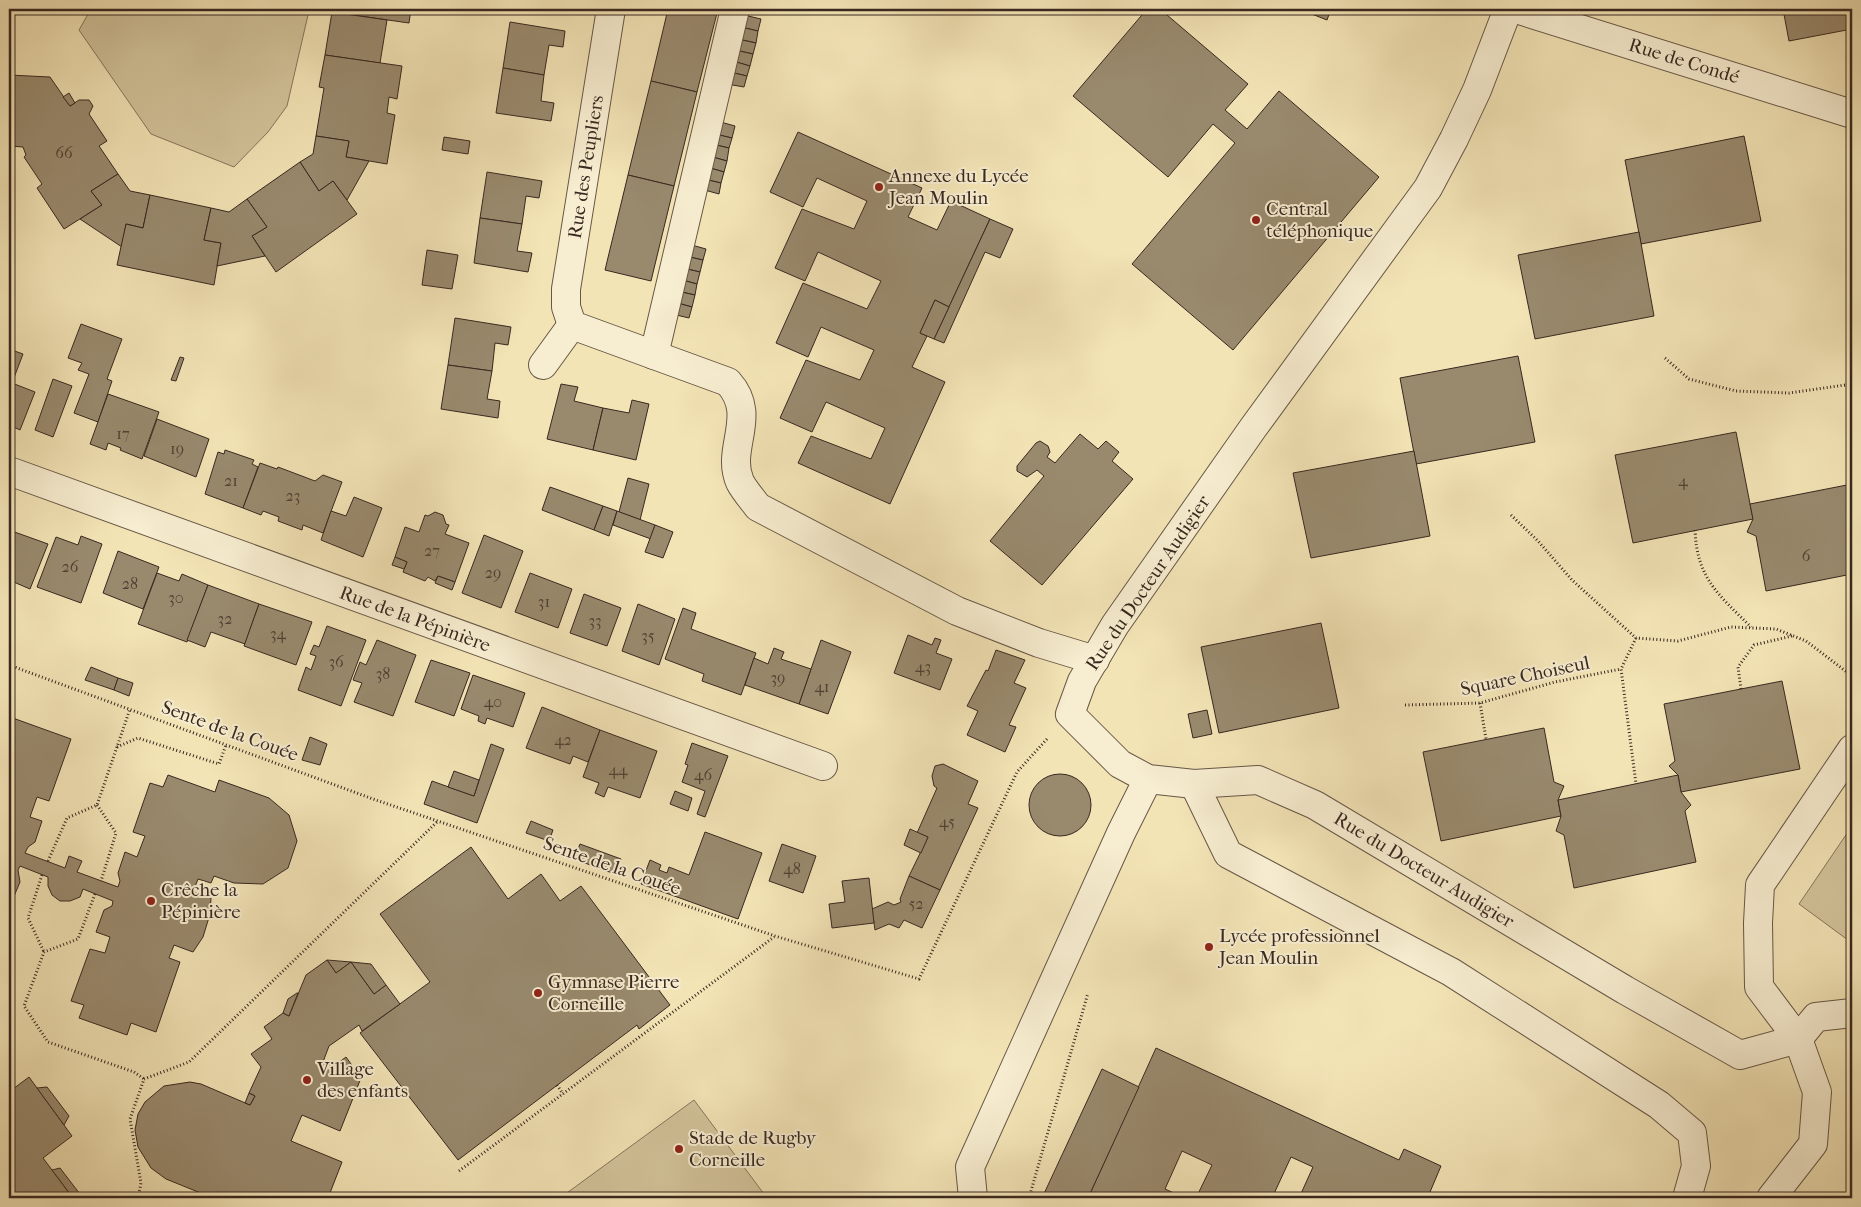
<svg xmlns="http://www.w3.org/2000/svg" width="1861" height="1207" viewBox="0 0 1861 1207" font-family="'IM FELL French Canon',serif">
  <rect width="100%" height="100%" fill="#f3e4b6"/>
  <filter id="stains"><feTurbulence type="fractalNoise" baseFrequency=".004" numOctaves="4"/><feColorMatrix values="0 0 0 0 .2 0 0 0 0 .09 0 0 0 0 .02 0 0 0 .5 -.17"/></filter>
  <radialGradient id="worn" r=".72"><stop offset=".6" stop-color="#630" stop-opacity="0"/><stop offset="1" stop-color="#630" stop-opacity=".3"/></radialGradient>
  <!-- green -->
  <g fill="#d3c49c" stroke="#86765e">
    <path d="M91,9H303L308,15L287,106L268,132L234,167L151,134L79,30Z"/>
    <path d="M1852,826V943L1799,904Z"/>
    <path d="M694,1100L767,1198H560Z"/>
  </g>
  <!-- building -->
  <g fill="#998a6e" stroke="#382820">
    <path d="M332,9H411L409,23L332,12Z"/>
    <path d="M668,9H718L697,92L651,81Z"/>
    <path d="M1147,9H1160L1248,84L1225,110L1247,129L1279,91L1379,177L1233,350L1132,264L1235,143L1213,124L1168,177L1073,96Z"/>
    <path d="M1299,9H1331L1327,20Z"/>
    <path d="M1783,9H1852V29L1789,41Z"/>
    <path d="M332,12L387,20L380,63L325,55Z"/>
    <path d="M744,15L761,19L758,31L741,27Z"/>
    <path d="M510,22L565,31L563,47L549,45L544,75L503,68Z"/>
    <path d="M741,27L758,31L756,43L738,39Z"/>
    <path d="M738,39L756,43L753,54L735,50Z"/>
    <path d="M735,50L753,54L750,66L733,61Z"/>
    <path d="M325,55L402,66L397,99L389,97L387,113L395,115L387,164L346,157L349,141L316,136L324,88L319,87Z"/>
    <path d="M733,61L750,66L747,76L730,72Z"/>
    <path d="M503,68L544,75L541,101L554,103L551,121L496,113Z"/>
    <path d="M730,72L747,76L744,87L727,84Z"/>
    <path d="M9,75L50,77L70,106L79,100H89L93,106L89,114L107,141L99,146L118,174L91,191L102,205L64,229L37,188L42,184L24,157L26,155L23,147L9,146Z"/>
    <path d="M651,81L697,92L674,186L628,175Z"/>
    <path d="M69,93L75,103L70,106L63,97Z"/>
    <path d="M717,121L735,126L732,138L715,134Z"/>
    <path d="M798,132L922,188L908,217L937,230L951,201L990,219L949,307L935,300L920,333L927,336L912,367L945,382L890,504L798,463L811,436L871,459L885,428L826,402L812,432L780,418L806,360L860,380L874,350L821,327L808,357L776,343L803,283L867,309L881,281L818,252L805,281L775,268L802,209L854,229L867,201L817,178L803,207L770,192Z"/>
    <path d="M715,134L732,138L729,148L712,144Z"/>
    <path d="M316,136L349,141L346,157L369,161L347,200L333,181L319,191L300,162L313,154Z"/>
    <path d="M1744,136L1761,221L1641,244L1625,160Z"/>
    <path d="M444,137L470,141L468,154L442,150Z"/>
    <path d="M712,144L729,148L727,161L709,156Z"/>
    <path d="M709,156L727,161L724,172L707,167Z"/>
    <path d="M300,162L319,191L333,181L357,214L276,272L252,236L267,227L247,199Z"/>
    <path d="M707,167L724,172L721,183L704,179Z"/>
    <path d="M487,172L542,181L539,198L526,196L522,224L480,218Z"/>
    <path d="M118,174L130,191L150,195L143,228L126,224L122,247L80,219L102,205L91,191Z"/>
    <path d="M628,175L674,186L651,281L605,270Z"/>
    <path d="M704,179L721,183L719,194L701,189Z"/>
    <path d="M150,195L211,208L204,240L221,243L214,285L117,265L126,224L143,228Z"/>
    <path d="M247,199L267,227L252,236L265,256L217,266L221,243L204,240L211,208L229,212Z"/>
    <path d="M480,218L522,224L517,251L532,253L528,272L474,263Z"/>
    <path d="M990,219L1013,229L1000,258L985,252L944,343L934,339Z"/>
    <path d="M1639,232L1654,316L1535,339L1518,255Z"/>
    <path d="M688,244L706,249L703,260L685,256Z"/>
    <path d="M427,250L458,255L452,289L422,285Z"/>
    <path d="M685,256L703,260L700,272L683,268Z"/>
    <path d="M683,268L700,272L697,284L679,279Z"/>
    <path d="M679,279L697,284L695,295L677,291Z"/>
    <path d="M677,291L695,295L692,307L674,302Z"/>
    <path d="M935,300L949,307L934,339L920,333Z"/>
    <path d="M674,302L692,307L689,318L672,314Z"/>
    <path d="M455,318L511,327L508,345L495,343L492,371L448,365Z"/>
    <path d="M81,324L122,339L107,379L112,381L98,422L74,413L89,374L78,370L82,363L68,358Z"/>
    <path d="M9,349L23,354L12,383L35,392L20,430L9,425Z"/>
    <path d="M1518,356L1535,442L1416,464L1400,378Z"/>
    <path d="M180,357L184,358L176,381L171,380Z"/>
    <path d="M448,365L492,371L487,399L500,401L498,418L441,409Z"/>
    <path d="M53,379L72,386L53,437L35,430Z"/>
    <path d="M561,384L578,387L574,401L603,408L593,450L547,439Z"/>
    <path d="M108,394L159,412L142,459L120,450L121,448L108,443L106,450L90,444Z"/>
    <path d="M632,400L649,404L636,460L593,450L603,408L629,413Z"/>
    <path d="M157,419L209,439L196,477L144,456Z"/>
    <path d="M1736,432L1753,519L1633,543L1615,455Z"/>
    <path d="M1080,434L1098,449L1106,441L1119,452L1112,461L1133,479L1042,585L990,541L1044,476L1037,470L1027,477L1017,471V466L1036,443L1040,441L1048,446L1050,452L1047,457L1055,463Z"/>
    <path d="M225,450L254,460L252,464L258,467L243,508L205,494L218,452L224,454Z"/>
    <path d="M1414,451L1430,536L1311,558L1293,473Z"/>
    <path d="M260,463L277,469L278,467L315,481L323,475L342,482L323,533L303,525L302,530L278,521L279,517L263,511L261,515L243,508Z"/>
    <path d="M628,478L649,484L640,520L619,512Z"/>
    <path d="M1852,484V574L1766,591L1756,536L1747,532L1753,519L1750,504Z"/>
    <path d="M550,487L603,506L594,530L542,510Z"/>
    <path d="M354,497L382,508L363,557L321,540L331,511L346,516Z"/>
    <path d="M603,506L617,511L609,536L594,530Z"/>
    <path d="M617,511L655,525L651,539L613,525Z"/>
    <path d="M435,512L443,515L446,524L449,525L445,534L469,543L455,582L438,576L435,581L428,577L425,581L403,572L407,562L395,557L405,527L419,532L425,515L428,516Z"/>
    <path d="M655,525L673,532L663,558L645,552Z"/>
    <path d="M9,530L48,544L30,589L9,580Z"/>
    <path d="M484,535L523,551L501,608L462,593Z"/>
    <path d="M81,536L102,544L81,603L37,587L56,537L78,545Z"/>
    <path d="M118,551L159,567L143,609L103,593Z"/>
    <path d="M395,557L407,562L404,569L392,565Z"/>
    <path d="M157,573L179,581L182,574L208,585L187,642L138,624Z"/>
    <path d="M530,573L572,589L558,628L515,612Z"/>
    <path d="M438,576L455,582L452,590L435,583Z"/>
    <path d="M208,585L259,604L245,644L211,632L205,647L187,640Z"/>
    <path d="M584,594L621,608L607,646L570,633Z"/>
    <path d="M259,604L312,622L296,665L244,646Z"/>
    <path d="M638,604L675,619L659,665L622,651Z"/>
    <path d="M683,608L696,613L691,629L756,653L741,695L702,681L704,674L665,659Z"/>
    <path d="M1321,623L1339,708L1219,733L1201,647Z"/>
    <path d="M327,626L366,640L341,706L298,690L306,667L311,670L316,656L310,654L314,645L319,647Z"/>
    <path d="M908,635L932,645L935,638L941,640L936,653L952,659L940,690L894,673Z"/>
    <path d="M377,640L416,655L393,716L354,702L362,683L353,680L360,662L366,665Z"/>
    <path d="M821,640L851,652L828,714L799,704Z"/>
    <path d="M774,648L784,652L781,659L811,669L799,704L745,685L754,658L768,664Z"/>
    <path d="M996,650L1025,660L1014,683L1026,688L1009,725L1016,727L1005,752L967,735L978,711L967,706L986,670L988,671Z"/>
    <path d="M431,660L470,673L454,716L415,702Z"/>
    <path d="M91,667L118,678L114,690L85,680Z"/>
    <path d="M473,675L525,693L513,727L487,718L485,724L478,721L479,716L461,709Z"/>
    <path d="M118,678L133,683L129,696L114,690Z"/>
    <path d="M1782,681L1800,769L1681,792L1678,775L1669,766L1675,761L1664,704Z"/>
    <path d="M542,707L600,730L588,762L573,756L570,764L526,748Z"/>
    <path d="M1207,710L1212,734L1193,738L1188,714Z"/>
    <path d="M10,717L71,739L49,801L37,797L30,817L42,821L35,842L28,847L25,853L65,868L69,856L82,861L77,872L118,887L120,881L118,873L125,852L137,857L145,836L133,832L150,783L163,787L168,775L215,792L219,780L269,798L289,815L297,841L288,868L263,884L234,883L214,876L211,883L198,879L193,892L211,898L210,914L203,937L193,952L174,945L169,958L180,962L156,1032L131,1023L127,1035L79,1018L84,1005L71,1001L90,949L105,953L110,937L96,932L104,910L112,906L113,901L83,889L80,897L70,901H60L52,895L48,886V877L20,866L18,870L20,882L12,901L9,900Z"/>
    <path d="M1544,728L1554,782L1564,786L1558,800L1561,816L1441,841L1423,752Z"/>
    <path d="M600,730L657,751L640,798L608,787L604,797L595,793L599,783L583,777Z"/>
    <path d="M310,737L327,744L320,765L302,760Z"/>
    <path d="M692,743L728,756L705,817L697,814L705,791L682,782L688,765L685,764Z"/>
    <path d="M491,744L504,749L477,823L424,804L432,781L474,796Z"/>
    <path d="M943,764L978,781L968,804L978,808L940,890L909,876L928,837L917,833L937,788L934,786L932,776L935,766Z"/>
    <path d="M454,771L479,780L474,796L448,787Z"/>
    <circle cx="1060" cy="805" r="31"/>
    <path d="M1678,775L1681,792L1691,805L1685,811L1696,862L1574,888L1564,835L1556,831L1561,816L1558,800Z"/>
    <path d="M675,791L692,798L688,811L670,804Z"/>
    <path d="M531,821L553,830L549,841L526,833Z"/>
    <path d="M910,829L928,837L921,853L904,845Z"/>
    <path d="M705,832L762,853L738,919L641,884L650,860L661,865L659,870L667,873L669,867L689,875Z"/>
    <path d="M580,844L621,859L615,874L574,859Z"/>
    <path d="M782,844L816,856L803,893L769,881Z"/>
    <path d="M471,847L508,899L541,874L560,901L581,886L670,1005L639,1029L637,1025L458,1160L360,1033L430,982L380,914Z"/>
    <path d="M909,876L940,890L922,928L904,920L899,928L889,924L875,930L872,909L888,902L894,905L901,902L900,899Z"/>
    <path d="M869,878L874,923L832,928L829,904L845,902L842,881Z"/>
    <path d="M327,960L351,962L336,973Z"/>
    <path d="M327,960L336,973L351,962L374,994L386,985L400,1004L362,1031L359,1025L329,1046L323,1062L361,1078L340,1131L302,1115L291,1141L342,1162L328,1198H213L166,1179L151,1168L138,1147L135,1130L138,1114L145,1102L164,1086L190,1082L201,1084L250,1105L255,1096L249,1093L261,1067L251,1054L272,1039L264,1027L283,1013L289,1016L306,975Z"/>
    <path d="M351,962L371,964L386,985L374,994Z"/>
    <path d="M297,993H298L289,1016L283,1013L288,999Z"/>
    <path d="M1156,1048L1399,1160L1404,1149L1441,1166L1430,1192L1444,1198H1299L1313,1167L1291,1157L1272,1198H1196L1212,1165L1182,1151L1165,1189L1185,1198H1088Z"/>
    <path d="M346,1057L361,1078L333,1067Z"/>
    <path d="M1102,1069L1139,1087L1088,1198H1042Z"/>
    <path d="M29,1077L72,1136L43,1158L73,1198H9V1183L12,1181L9,1176V1092Z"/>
    <path d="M47,1087L69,1116L64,1125L37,1088Z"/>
    <path d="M249,1093L255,1096L250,1105L245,1103Z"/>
    <path d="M60,1168L83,1198H73L52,1170Z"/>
    <path d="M1852,1185V1198H1848Z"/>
  </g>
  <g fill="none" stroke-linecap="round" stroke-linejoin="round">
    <!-- minor casing -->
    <g stroke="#675746" stroke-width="30">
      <g id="minor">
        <path d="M611,9L566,289V307L572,325L728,382C759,416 725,448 740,482C744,490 752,499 758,507L957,611L1039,643L1095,660"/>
        <path d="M1508,9L1477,90L1454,139L1428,188L1253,428L1115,625L1082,681L1070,714L1120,764L1148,779L1194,784L1258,780L1315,805L1625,990L1740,1055L1798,1039"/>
        <path d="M1516,9L1852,114"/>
        <path d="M654,355L735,9"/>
        <path d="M543,365L572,325"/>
        <path d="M9,471L823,766"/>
        <path d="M1194,784L1228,854L1451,972L1659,1105L1692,1133L1696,1166L1687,1198"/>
        <path d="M1798,1039L1816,1017L1852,1013"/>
        <path d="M973,1198L970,1167L1121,833L1148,779"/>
        <path d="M1771,1198L1813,1144L1817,1092L1798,1039L1759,987L1758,923L1760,885L1852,749"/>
      </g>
    </g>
    <!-- path -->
    <g stroke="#382820" stroke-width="3" stroke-dasharray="1 2.5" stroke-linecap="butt">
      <path d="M1665,358L1689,379L1736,391L1789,393L1852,384"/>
      <path d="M1511,515L1538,541L1572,580L1636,638L1678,641L1731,627L1776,629L1806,641L1852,676"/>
      <path d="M1695,530C1697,579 1719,595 1751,627"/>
      <path d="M1636,638L1621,669L1636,784"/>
      <path d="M9,665L373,799L775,936L919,979L1017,772L1047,739"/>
      <path d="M1741,689L1738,667L1754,645L1792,636"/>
      <path d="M1480,703L1486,739"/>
      <path d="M1405,705L1480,703L1555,682L1621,669"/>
      <path d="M117,747L138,738L219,764L226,745"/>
      <path d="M97,805L116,833L101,881"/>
      <path d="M48,861L67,818L97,805L130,709"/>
      <path d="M42,875L28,918L44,952"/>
      <path d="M95,894L78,939L44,952L24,1006L48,1042L134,1072L144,1079"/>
      <path d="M557,1085L563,1094"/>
      <path d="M459,1171L774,937"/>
      <path d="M138,1198L141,1183L130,1119L144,1079L189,1062L438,821"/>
      <path d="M1029,1198L1088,993"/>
    </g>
    <!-- minor -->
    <use href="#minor" stroke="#f7edd0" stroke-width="28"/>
  </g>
  <!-- markers -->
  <g fill="#8f2418" stroke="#f7edd0" stroke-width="2">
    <circle cx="879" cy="187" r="5"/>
    <circle cx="1256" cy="220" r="5"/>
    <circle cx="151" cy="901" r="5"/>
    <circle cx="1209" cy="947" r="5"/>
    <circle cx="538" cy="993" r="5"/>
    <circle cx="307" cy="1080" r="5"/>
    <circle cx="679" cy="1149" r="5"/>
  </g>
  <g text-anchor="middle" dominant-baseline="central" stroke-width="4" stroke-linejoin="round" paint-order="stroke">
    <!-- number labels -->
    <g font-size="16" fill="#504034">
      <text x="64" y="152">66</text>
      <text x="123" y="433">17</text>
      <text x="177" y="448">19</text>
      <text x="231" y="480">21</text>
      <text x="1683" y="480">4</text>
      <text x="293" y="495">23</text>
      <text x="432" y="550">27</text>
      <text x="1806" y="555">6</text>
      <text x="70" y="566">26</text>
      <text x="493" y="572">29</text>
      <text x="130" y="583">28</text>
      <text x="176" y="597">30</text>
      <text x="544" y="601">31</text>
      <text x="225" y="618">32</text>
      <text x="595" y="620">33</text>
      <text x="278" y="633">34</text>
      <text x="648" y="635">35</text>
      <text x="336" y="661">36</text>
      <text x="923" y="666">43</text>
      <text x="383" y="673">38</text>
      <text x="778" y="677">39</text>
      <text x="822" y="686">41</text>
      <text x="493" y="701">40</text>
      <text x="563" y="739">42</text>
      <text x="618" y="769">44</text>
      <text x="703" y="774">46</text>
      <text x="947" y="821">45</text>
      <text x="792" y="868">48</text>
      <text x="916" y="903">52</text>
    </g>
    <!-- street labels -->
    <g font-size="19" fill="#382820" stroke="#f7edd0">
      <text transform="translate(1684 61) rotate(17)">Rue de Condé</text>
      <text transform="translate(586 167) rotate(-81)">Rue des Peupliers</text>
      <text transform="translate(1148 583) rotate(-56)">Rue du Docteur Audigier</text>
      <text transform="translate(415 619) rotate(20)">Rue de la Pépinière</text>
      <text transform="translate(1525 676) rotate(-12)">Square Choiseul</text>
      <text transform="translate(230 731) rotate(20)">Sente de la Couée</text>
      <text transform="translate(612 866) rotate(19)">Sente de la Couée</text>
      <text transform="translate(1424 870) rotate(31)">Rue du Docteur Audigier</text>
    </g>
    <!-- poi labels -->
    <g font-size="19" fill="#382820" stroke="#f7edd0" text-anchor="start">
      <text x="889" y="176">Annexe du Lycée<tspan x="889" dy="22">Jean Moulin</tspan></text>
      <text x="1266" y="209">Central<tspan x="1266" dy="22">téléphonique</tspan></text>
      <text x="161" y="890">Crêche la<tspan x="161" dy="22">Pépinière</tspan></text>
      <text x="1219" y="936">Lycée professionnel<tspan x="1219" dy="22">Jean Moulin</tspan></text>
      <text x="548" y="982">Gymnase Pierre<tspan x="548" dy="22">Corneille</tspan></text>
      <text x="317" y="1069">Village<tspan x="317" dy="22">des enfants</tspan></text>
      <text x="689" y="1138">Stade de Rugby<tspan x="689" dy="22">Corneille</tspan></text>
    </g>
  </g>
  <!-- margin -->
  <rect width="1861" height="1207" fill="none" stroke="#f3e4b6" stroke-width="30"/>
  <rect x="10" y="10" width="1841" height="1187" fill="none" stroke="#382820" stroke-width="2.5"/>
  <rect x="15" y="15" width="1831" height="1177" fill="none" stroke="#382820"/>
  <rect width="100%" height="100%" filter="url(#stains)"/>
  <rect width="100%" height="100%" fill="url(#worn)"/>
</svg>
